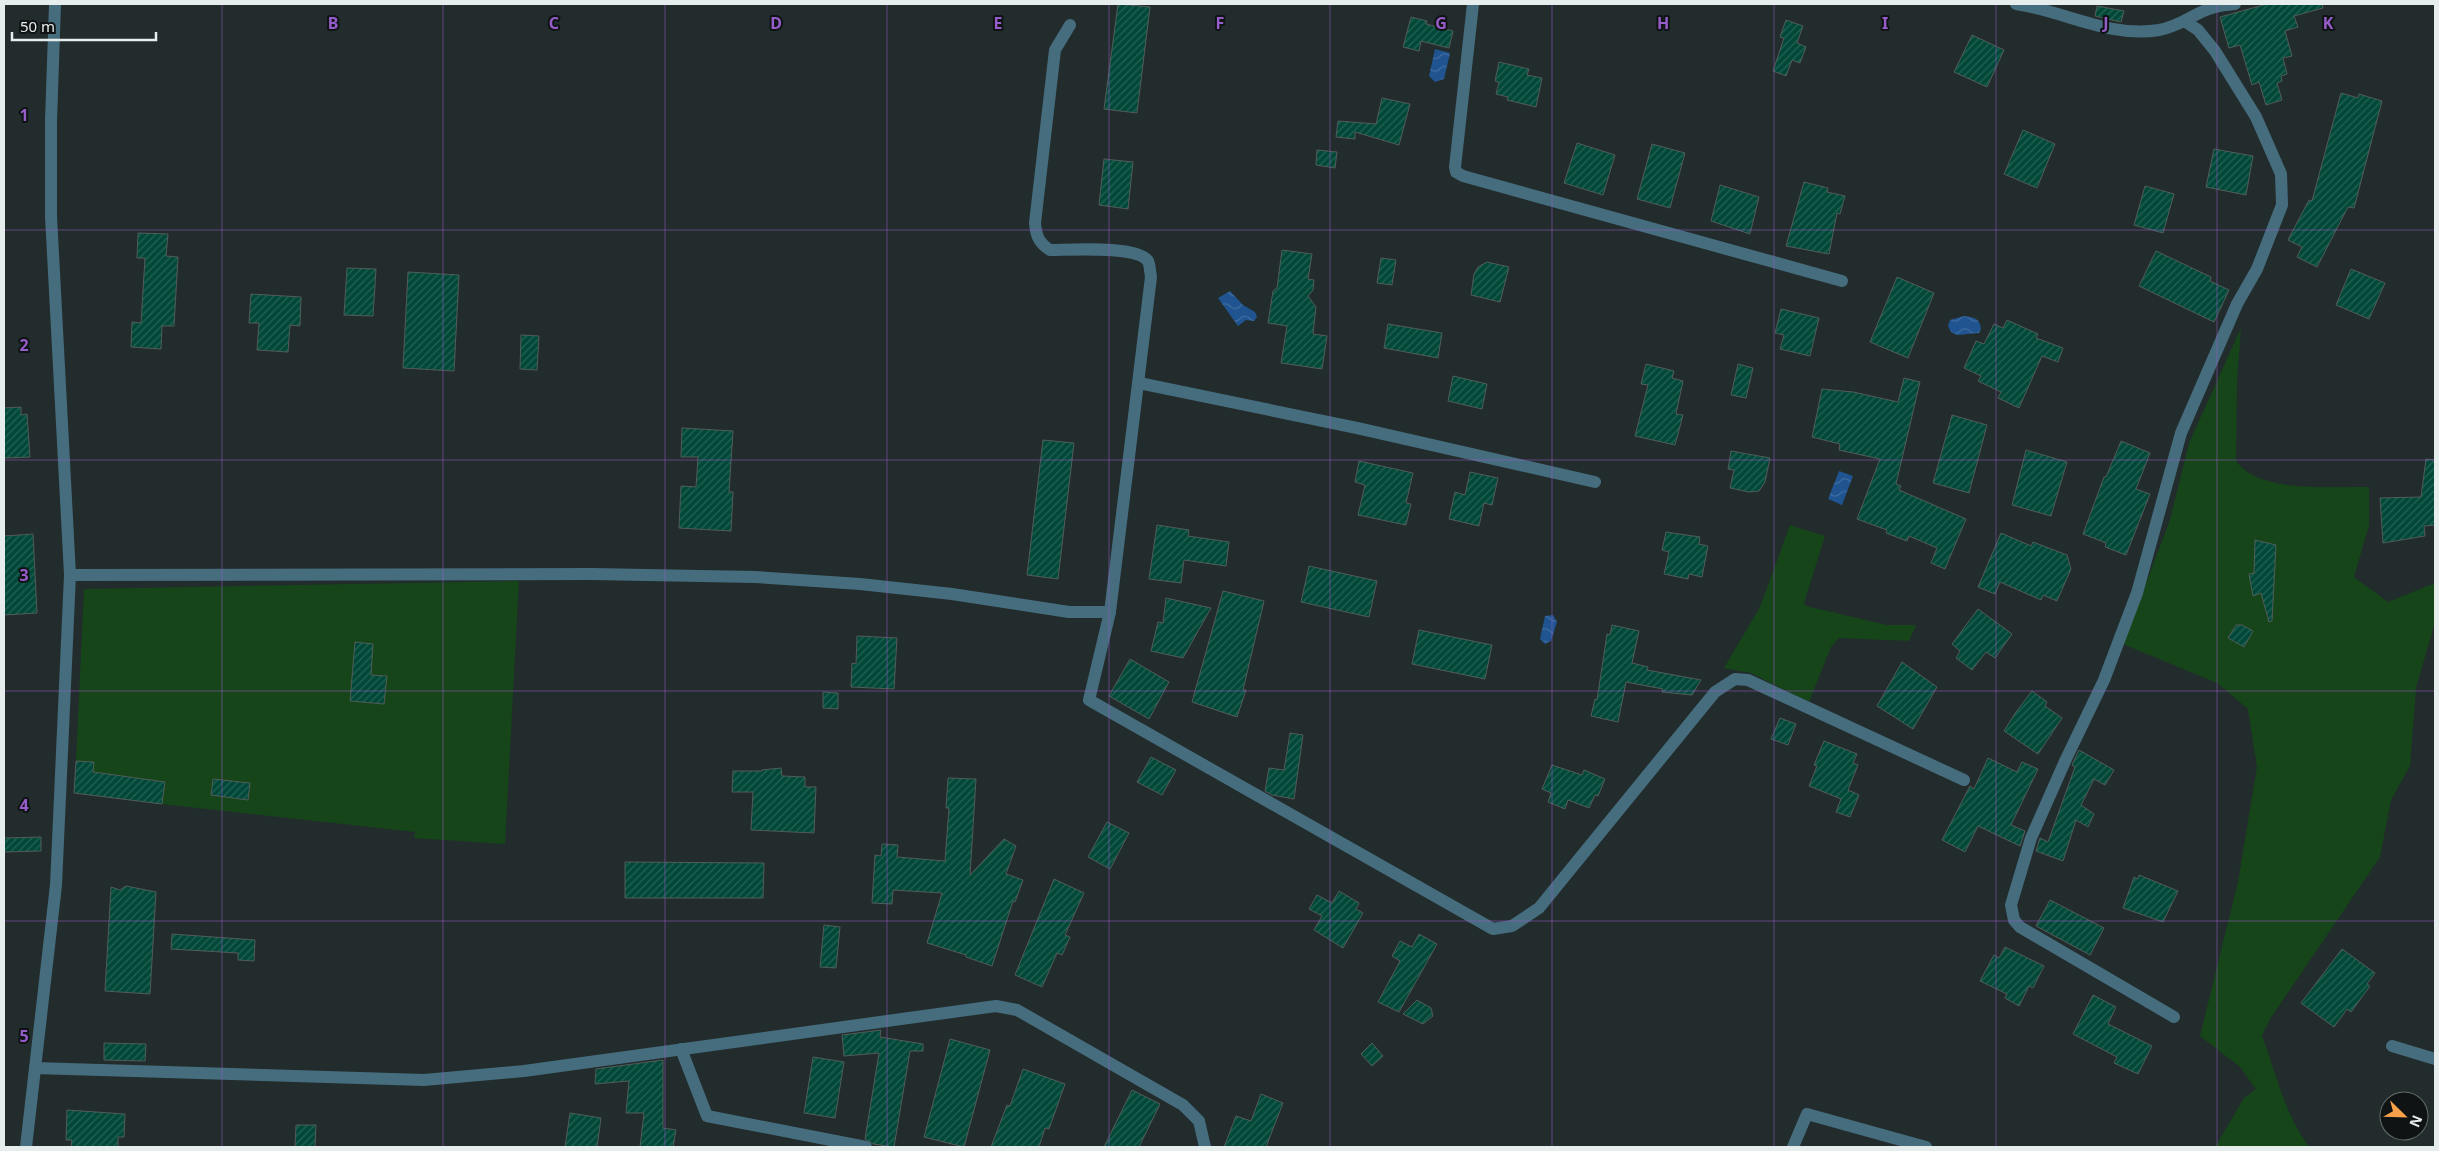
<svg xmlns="http://www.w3.org/2000/svg" width="2439" height="1151" viewBox="0 0 2439 1151" font-family="'Noto Sans',sans-serif">
  <defs>
    <pattern id="water-waves" width="16" height="10" patternUnits="userSpaceOnUse" patternTransform="scale(1.25)"><rect width="16" height="10" fill="#1f5491"/><path d="M0 5q4-4 8 0t8 0" fill="none" stroke="#406da1"/></pattern>
    <pattern id="building-hatch" width="6" height="6" patternUnits="userSpaceOnUse" patternTransform="scale(1.25)"><rect width="6" height="6" fill="#014839"/><path d="M-1 1l2-2M0 6l6-6M5 7l2-2" fill="none" stroke="#266356"/></pattern>
  </defs>
  <rect width="100%" height="100%" fill="#222c2c"/>
  <!-- grass -->
  <g fill="#16451a">
    <path d="M2241,328L2237,381L2236,461C2259,494 2333,486 2369,487V525L2354,577L2388,602L2435,583V622L2416,688L2410,766L2391,800L2380,857L2270,1019L2262,1036C2278,1078 2283,1110 2309,1147H2215L2244,1098L2256,1089L2240,1067L2200,1036L2238,882L2257,767L2248,709L2217,683L2123,644L2170,520L2189,443Z"/>
    <path d="M1790,525L1825,536L1804,603L1806,606L1887,625H1916L1909,641L1839,638L1831,647L1809,702L1751,673L1724,668L1760,607Z"/>
    <path d="M519,581L505,844L414,838L415,832L162,804L165,782L93,772L94,762L76,761L84,589Z"/>
  </g>
  <!-- water -->
  <g fill="url(#water-waves)">
    <path d="M1435,49L1450,53L1444,79L1435,82L1429,76Z"/>
    <path d="M1230,291L1243,305L1255,312L1257,317L1254,321L1246,320L1238,326L1218,298Z"/>
    <path d="M1964,316C1973,317 1980,318 1981,329L1979,333L1957,335L1951,332L1948,326L1950,320Z"/>
    <path d="M1839,471L1853,476L1842,505L1828,499Z"/>
    <path d="M1553,615L1557,622L1551,641L1545,644L1540,639L1545,616Z"/>
  </g>
  <!-- building -->
  <g fill="url(#building-hatch)" stroke="#525c59">
    <path d="M1118,4L1150,7L1137,113L1104,109Z"/>
    <path d="M2267,4H2322L2323,8L2294,16L2298,27L2285,31L2292,56L2283,58L2287,74L2281,76L2282,81L2277,83L2282,100L2266,105L2259,82L2252,85L2240,45L2229,48L2220,17Z"/>
    <path d="M2097,6L2124,11L2121,22L2095,16Z"/>
    <path d="M1411,17L1427,21L1426,24L1453,31L1449,48L1421,41L1419,51L1403,47Z"/>
    <path d="M1786,20L1803,26L1797,43L1806,47L1800,63L1792,60L1786,76L1773,71L1784,38L1780,37Z"/>
    <path d="M1972,35L2004,50L1987,87L1954,72Z"/>
    <path d="M1499,62L1529,69L1527,75L1542,78L1536,107L1507,100L1508,97L1496,94L1499,82L1495,81Z"/>
    <path d="M2341,93L2358,98L2359,94L2382,101L2354,208L2348,207L2317,267L2297,257L2302,247L2288,240L2309,200L2312,201Z"/>
    <path d="M1382,98L1410,104L1399,145L1355,132V139L1336,137L1338,121L1376,124Z"/>
    <path d="M2023,130L2055,144L2037,188L2004,174Z"/>
    <path d="M1577,143L1615,155L1603,195L1564,183Z"/>
    <path d="M1652,144L1685,153L1670,208L1637,199Z"/>
    <path d="M2214,149L2253,156L2246,195L2206,187Z"/>
    <path d="M1317,150L1337,152L1335,168L1316,165Z"/>
    <path d="M1104,159L1133,162L1128,209L1099,205Z"/>
    <path d="M1804,182L1828,188L1827,192L1845,196L1840,214L1837,213L1829,254L1786,246Z"/>
    <path d="M1720,185L1759,197L1750,234L1711,221Z"/>
    <path d="M2145,186L2174,194L2163,233L2134,225Z"/>
    <path d="M138,233L168,234L166,256L178,257L174,326H162L161,349L131,347L132,322L141,323L145,258H137Z"/>
    <path d="M1282,250L1312,254L1308,279L1314,280L1313,290L1308,296L1316,307L1313,334L1327,336L1322,369L1281,363L1287,326L1268,323L1273,291L1277,288Z"/>
    <path d="M2156,251L2211,277L2210,281L2229,290L2214,322L2139,286Z"/>
    <path d="M1381,258L1396,260L1392,285L1377,283Z"/>
    <path d="M1487,262L1509,267L1500,302L1471,295L1474,274L1478,267Z"/>
    <path d="M347,268L376,269L373,316L344,315Z"/>
    <path d="M2351,269L2385,283L2369,319L2336,305Z"/>
    <path d="M408,272L459,275L454,371L403,368Z"/>
    <path d="M1897,277L1934,293L1908,358L1870,342Z"/>
    <path d="M251,294L301,297L300,326L290,325L288,352L257,350L259,323H249Z"/>
    <path d="M1781,309L1819,318L1810,356L1780,349L1784,335L1775,333Z"/>
    <path d="M2007,320L2038,334L2036,338L2063,348L2058,362L2042,356L2019,408L1998,398L2001,392L1978,381L1981,376L1964,368L1976,341L1984,344L1994,324L2003,328Z"/>
    <path d="M1388,324L1442,333L1438,358L1384,348Z"/>
    <path d="M521,335L539,336L537,370L520,369Z"/>
    <path d="M1646,364L1674,371L1672,378L1683,381L1676,414L1683,415L1675,445L1635,436L1648,385L1641,384Z"/>
    <path d="M1738,364L1753,368L1746,398L1731,395Z"/>
    <path d="M1453,376L1487,384L1482,409L1448,401Z"/>
    <path d="M1904,378L1920,382L1896,484L1901,486L1899,490L1966,519L1945,569L1931,563L1937,548L1909,536L1907,541L1886,533L1887,530L1857,519L1880,459L1839,450L1840,444L1812,437L1822,389L1853,392L1898,402Z"/>
    <path d="M21,407V415L27,414L30,457L4,458V408Z"/>
    <path d="M1952,415L1987,425L1969,493L1933,483Z"/>
    <path d="M682,428L733,431L729,492H733L731,531L679,528L681,486L696,487L698,457H681Z"/>
    <path d="M1043,440L1074,443L1058,579L1027,575Z"/>
    <path d="M2121,441L2150,453L2136,489L2150,494L2126,555L2105,547L2106,543L2083,534L2104,477H2106Z"/>
    <path d="M2026,450L2067,462L2051,516L2012,505Z"/>
    <path d="M1731,451L1770,458L1765,482L1759,491L1749,492L1730,488L1734,470L1728,469Z"/>
    <path d="M2426,459L2435,460V525L2424,526L2425,536L2383,543L2380,498L2421,497Z"/>
    <path d="M1359,461L1413,473L1406,503L1411,504L1406,525L1358,515L1365,485L1355,482Z"/>
    <path d="M1470,472L1498,478L1492,505L1484,503L1479,526L1449,519L1455,492L1465,495Z"/>
    <path d="M1157,525L1189,530L1188,536L1229,542L1226,566L1184,560L1181,583L1149,579Z"/>
    <path d="M1666,532L1700,537L1699,544L1708,546L1702,577L1689,574L1688,579L1664,574L1669,552L1662,550Z"/>
    <path d="M2001,533L2031,546L2033,542L2067,555L2071,569L2057,601L2043,595L2041,600L2000,582L1995,594L1978,587Z"/>
    <path d="M33,534L37,613L4,615V536Z"/>
    <path d="M2255,540L2276,545L2272,621L2269,622L2261,593L2253,596L2249,574L2254,573Z"/>
    <path d="M1309,566L1377,581L1369,617L1301,602Z"/>
    <path d="M1223,591L1264,601L1243,690H1246L1237,717L1192,702Z"/>
    <path d="M1166,598L1211,608L1183,658L1151,651L1158,622L1163,623Z"/>
    <path d="M1978,609L2012,634L1995,658L1986,652L1972,670L1956,658L1960,651L1952,644Z"/>
    <path d="M1612,625L1639,631L1632,663L1648,667L1647,670L1701,680L1692,695L1662,692L1663,689L1626,682L1618,722L1591,716L1595,699L1597,700L1607,634L1610,635Z"/>
    <path d="M2236,625H2242L2253,631L2244,647L2228,638Z"/>
    <path d="M1419,630L1492,645L1485,679L1412,664Z"/>
    <path d="M857,636L897,638L894,689L851,687L852,663L856,664Z"/>
    <path d="M355,642L373,644L371,675L387,676L384,704L350,701Z"/>
    <path d="M1130,659L1169,682L1149,719L1109,696Z"/>
    <path d="M1902,662L1937,687L1913,729L1877,706Z"/>
    <path d="M2032,691L2047,702L2045,706L2062,718L2038,754L2004,731L2016,712Z"/>
    <path d="M823,692L838,693V709L823,708Z"/>
    <path d="M1780,718L1796,724L1788,745L1771,739Z"/>
    <path d="M1290,733L1303,735L1294,799L1272,795L1265,791L1269,768L1284,770Z"/>
    <path d="M1824,741L1857,754L1853,763L1858,765L1848,790L1859,795L1850,817L1836,812L1841,799L1809,786L1817,766L1814,765Z"/>
    <path d="M2079,750L2114,770L2105,785L2094,779L2081,805L2094,814L2088,827L2076,820L2063,861L2036,851L2040,838L2048,842L2075,767L2072,765Z"/>
    <path d="M1151,757L1176,770L1162,795L1137,782Z"/>
    <path d="M1988,758L2017,772L2022,762L2038,769L2011,825L2025,831L2020,846L1978,826L1965,852L1942,840L1970,786L1974,789Z"/>
    <path d="M76,761L94,762L93,772L165,782L162,804L74,793Z"/>
    <path d="M1552,765L1582,775L1584,770L1605,779L1598,796L1595,795L1589,808L1568,800L1565,809L1548,802L1551,793L1542,789Z"/>
    <path d="M781,768L782,776L805,777V787H816L814,833L751,830L753,792H732L733,771H762V770Z"/>
    <path d="M948,778L976,779L970,875L1004,839L1016,846L1006,874L1023,880L1015,902L1013,901L992,966L966,957V955L927,943L942,893L893,890L892,904L872,903L875,855L881,856L882,844L898,845L897,857L945,861L949,808H946Z"/>
    <path d="M213,779L250,783L248,800L211,795Z"/>
    <path d="M1107,822L1129,833L1110,869L1088,857Z"/>
    <path d="M41,837V851L4,852V838Z"/>
    <path d="M625,862L764,863L763,898H625Z"/>
    <path d="M2139,875L2178,891L2163,922L2123,908L2134,877L2138,879Z"/>
    <path d="M1054,879L1084,893L1065,935L1070,937L1062,955L1057,953L1042,987L1015,975Z"/>
    <path d="M126,886L156,892L150,994L105,991L111,887L120,890Z"/>
    <path d="M1339,891L1359,903L1356,909L1363,913L1343,948L1314,930L1322,916L1309,909L1317,895L1332,903Z"/>
    <path d="M2050,900L2104,928L2090,955L2036,926Z"/>
    <path d="M824,925L840,927L836,968L820,967Z"/>
    <path d="M172,934L255,940L254,961L238,960V953L171,949Z"/>
    <path d="M1419,934L1437,944L1399,1012L1378,1002L1400,961L1392,956L1400,941L1412,947Z"/>
    <path d="M2005,947L2044,966L2033,988L2029,986L2019,1006L2005,998L2007,994L1980,981L1994,955L1999,958Z"/>
    <path d="M2342,949L2375,973L2367,984L2370,986L2351,1012L2347,1009L2334,1027L2301,1003Z"/>
    <path d="M2093,995L2116,1007L2108,1024L2152,1046L2138,1074L2114,1063L2117,1057L2073,1034Z"/>
    <path d="M1417,1000L1431,1008L1433,1016L1423,1024L1403,1014Z"/>
    <path d="M881,1030L880,1037L923,1044V1051H910L894,1147L873,1144L865,1139L879,1053L844,1056L842,1035Z"/>
    <path d="M950,1039L990,1050L964,1147L924,1137Z"/>
    <path d="M104,1043L146,1044L145,1061L104,1060Z"/>
    <path d="M1372,1043L1383,1056L1372,1066L1361,1054Z"/>
    <path d="M813,1057L844,1062L835,1118L804,1113Z"/>
    <path d="M663,1060V1128L676,1130L673,1147H640L644,1113H626L629,1081L595,1084L596,1069Z"/>
    <path d="M1023,1069L1065,1084L1049,1129L1045,1128L1039,1147H991L1007,1105L1010,1106Z"/>
    <path d="M1132,1090L1160,1104L1139,1147H1104Z"/>
    <path d="M1261,1094L1283,1103L1266,1147H1224L1236,1116L1251,1121Z"/>
    <path d="M67,1110L125,1114L124,1137H118V1147H71L72,1140H66Z"/>
    <path d="M570,1113L601,1118L597,1147H565Z"/>
    <path d="M296,1125H316L315,1147H295Z"/>
  </g>
  <g fill="none" stroke-linecap="round" stroke-linejoin="round">
    <!-- minor -->
    <g stroke="#466d7e" stroke-width="12">
      <path d="M1473,4L1455,167L1456,172L1463,176L1842,281"/>
      <path d="M2016,4C2064,11 2109,38 2159,30C2181,26 2194,13 2212,8C2219,5 2228,5 2235,4"/>
      <path d="M1070,25L1055,50L1035,223C1036,236 1039,243 1050,250C1070,250 1137,245 1148,261C1150,265 1150,272 1151,277L1110,612L1089,700L1493,929L1512,926L1539,908L1715,692L1735,679L1748,680L1964,780"/>
      <path d="M1139,383L1357,428L1595,482"/>
      <path d="M70,575L592,574L755,577L860,584L952,594L1069,612H1110"/>
      <path d="M2174,1017L2020,927L2014,920L2011,905L2031,838L2066,759L2104,680L2137,593L2181,433L2237,304L2257,269L2282,205L2281,174L2256,117L2215,51L2198,30L2186,22"/>
      <path d="M2392,1046L2435,1059"/>
      <path d="M681,1049L707,1116L866,1147"/>
      <path d="M35,1068L424,1080L524,1071L996,1006L1017,1010L1183,1105L1199,1121L1205,1147"/>
      <path d="M26,1147L56,885L70,575L51,216V121L55,4"/>
      <path d="M1793,1147L1807,1114L1926,1147"/>
    </g>
  </g>
  <!-- grid -->
  <path fill="none" stroke="#965cca" stroke-width="1" stroke-opacity="0.55" d="M222,4V1147M443,4V1147M665,4V1147M887,4V1147M1109,4V1147M1330,4V1147M1552,4V1147M1774,4V1147M1996,4V1147M2217,4V1147M4,230H2435M4,460H2435M4,691H2435M4,921H2435"/>
  <g font-size="16" text-anchor="middle" font-weight="bold" fill="#965cca" stroke="#0f1313" stroke-width="4" stroke-linejoin="round" paint-order="stroke">
    <text x="333" y="29">B</text>
    <text x="554" y="29">C</text>
    <text x="776" y="29">D</text>
    <text x="998" y="29">E</text>
    <text x="1220" y="29">F</text>
    <text x="1441" y="29">G</text>
    <text x="1663" y="29">H</text>
    <text x="1885" y="29">I</text>
    <text x="2106" y="29">J</text>
    <text x="2328" y="29">K</text>
    <text x="24" y="121">1</text>
    <text x="24" y="351">2</text>
    <text x="24" y="581">3</text>
    <text x="24" y="811">4</text>
    <text x="24" y="1042">5</text>
  </g>
  <!-- border -->
  <rect width="2439" height="1151" fill="none" stroke="#e6eded" stroke-width="10"/>
  <!-- north arrow -->
  <g transform="translate(2404 1116) rotate(113)"><circle r="24" fill="#0f1313" stroke="#656a6a"/>
  <path d="M0-4L9 19L0 12L-9 19Z" fill="#f8a14a"/>
  <text y="-8" font-size="14" font-weight="bold" text-anchor="middle" fill="#e6eded">N</text>
  </g>
  <!-- scale -->
  <path d="M12 32v8h144v-8" fill="none" stroke="#e6eded" stroke-width="2.5"/>
  <text x="20" y="32" font-size="15" fill="#e6eded" stroke="#0f1313" stroke-width="4" paint-order="stroke">50 m</text>
</svg>
